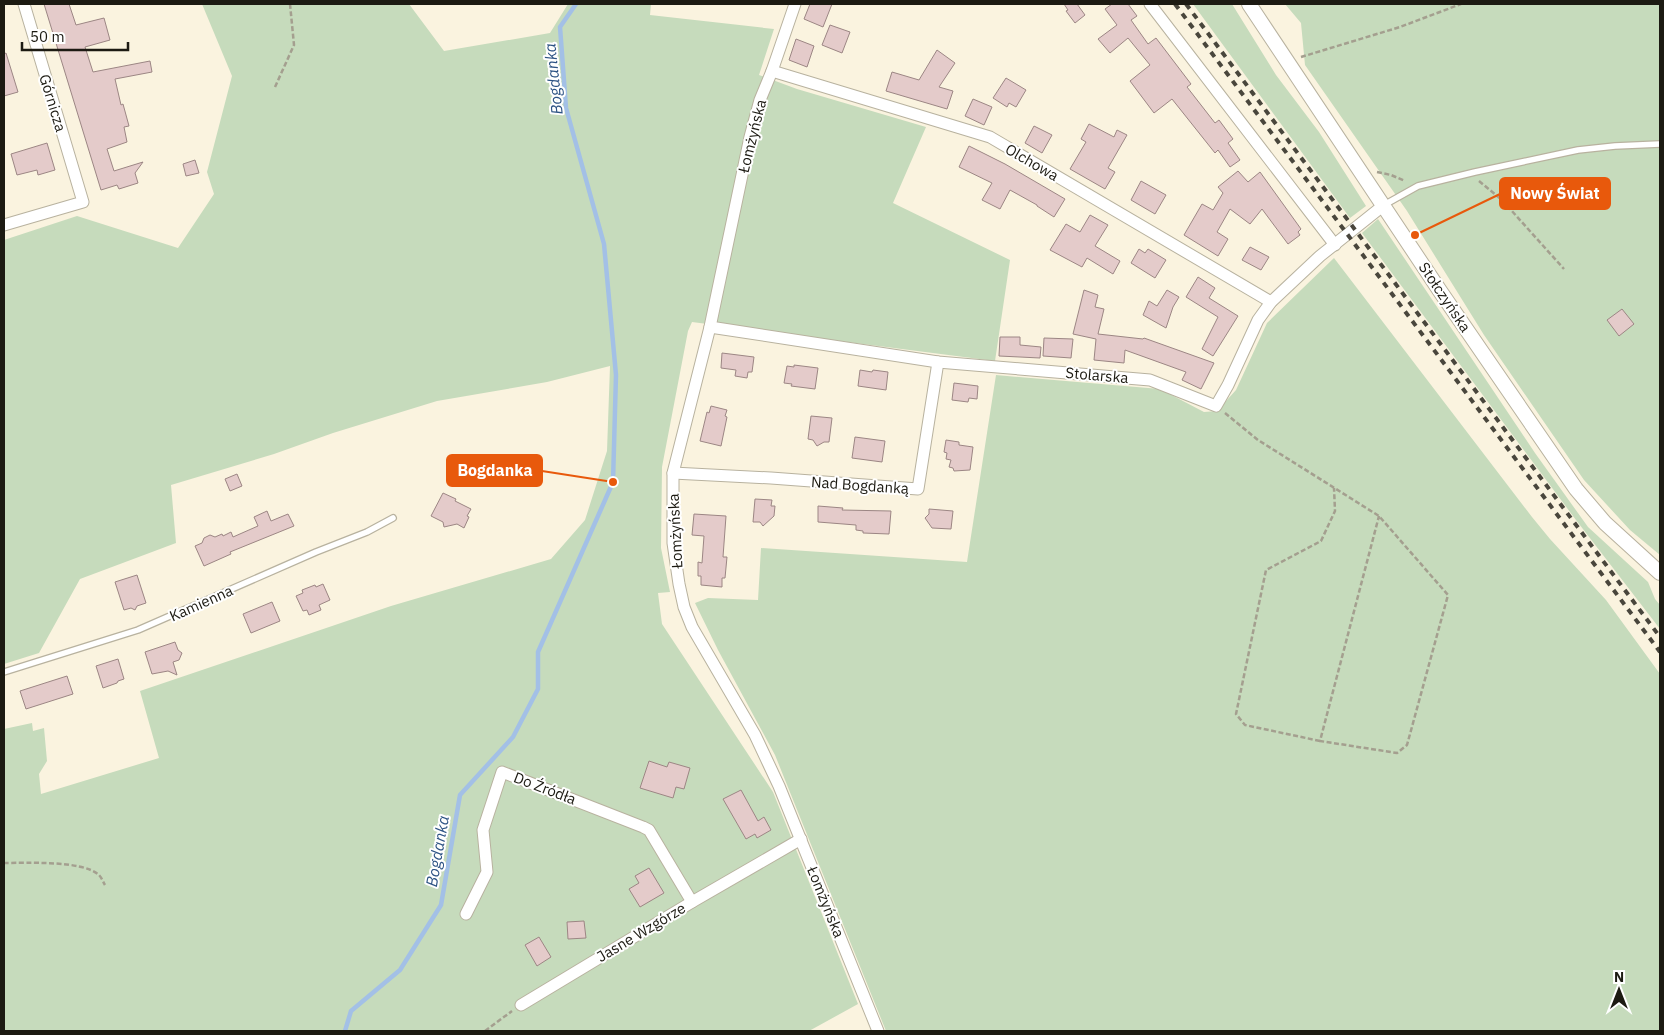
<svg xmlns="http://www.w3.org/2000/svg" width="1664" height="1035" viewBox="0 0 1664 1035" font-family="'IBM Plex Sans',sans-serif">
  <rect width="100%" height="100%" fill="#faf3df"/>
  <!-- green -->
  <g fill="#c6dbbc">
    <path d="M202,4H409L444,51L550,33L568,4H651L650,15L774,29L759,75L797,89L926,127L893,203L1010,260L995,361L692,322L688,331L662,467L661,548L670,592L658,593L662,624L773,792L858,1004L809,1031H4V729L32,723L33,731L44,728L47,761L39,774L41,794L159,758L140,691L391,606L551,559L585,520L607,451L610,366L547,382L437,401L333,433L274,454L171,485L176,543L80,579L39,653L4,664V240L77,216L178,248L214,194L207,172L232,76Z"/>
    <path d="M1193,4H1232L1276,75L1319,132L1366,206L1350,218Z"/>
    <path d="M1285,4H1660V555L1630,530L1584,480L1484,335L1407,211L1305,65L1301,23Z"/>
    <path d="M1378,219L1535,453L1588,527L1648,582L1655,599L1660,605V629L1576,520L1362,233Z"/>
    <path d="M1334,258L1532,517L1550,539L1606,600L1660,674V1031H886L775,755L718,650L695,603L708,598L758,600L761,548L967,562L996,375L1160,389L1204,412L1217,411L1236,390L1267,323Z"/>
  </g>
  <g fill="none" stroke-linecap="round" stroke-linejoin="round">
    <!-- stream -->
    <path stroke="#a3c0e6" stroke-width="4.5" d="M345,1031L351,1011L400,970L441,905L460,795L513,737L538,689V652L613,482L616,375L604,244L566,108L560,27L576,4"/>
  </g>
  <!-- building -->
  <g fill="#e4cbca" stroke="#9c8684">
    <path d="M44,4H69L76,25L104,18L110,40L85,47L93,72L150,61L152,72L115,79L121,105L123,104L129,126L124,127L127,142L107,149L114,171L143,162L135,173L138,183L119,189L117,185L101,190Z"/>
    <path d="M810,4H832L823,27L804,19Z"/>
    <path d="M1064,4H1077L1085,15L1075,23L1066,11L1068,10Z"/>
    <path d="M1112,4H1128L1137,16L1131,20L1148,44L1156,38L1191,84L1187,87L1215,123L1219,120L1233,139L1228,143L1240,160L1230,167L1218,150L1215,153L1172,99L1154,113L1130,81L1150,65L1128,38L1110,53L1098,39L1117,25L1105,9Z"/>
    <path d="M830,25L850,32L842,53L822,45Z"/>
    <path d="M796,39L814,46L807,67L789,60Z"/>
    <path d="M937,50L955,63L939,87L953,91L947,109L886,91L892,72L919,80Z"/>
    <path d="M6,53L18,92L4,96V54Z"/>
    <path d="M1006,78L1026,90L1016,107L1009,103L1007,107L993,98Z"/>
    <path d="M973,99L992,107L984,125L965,116Z"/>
    <path d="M1089,124L1114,137L1117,130L1127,135L1108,168L1115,172L1105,189L1070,169L1086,142L1081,139Z"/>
    <path d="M1034,126L1052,135L1042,153L1025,143Z"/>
    <path d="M47,143L55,170L38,175L37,170L17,175L11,154Z"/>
    <path d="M969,146L1005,164L1065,199L1054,217L1037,206V205L1010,190L1000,209L982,200L992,183L959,167Z"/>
    <path d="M195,160L199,173L186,176L183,164Z"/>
    <path d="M1238,171L1248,182L1260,172L1301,229L1298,232L1300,235L1288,244L1262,209L1250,224L1230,209L1217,232L1228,239L1218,256L1184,235L1202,204L1213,210L1223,193L1218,187Z"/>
    <path d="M1141,181L1166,195L1155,214L1131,200Z"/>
    <path d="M1090,215L1108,225L1095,246L1120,261L1113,274L1087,258L1082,267L1050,250L1066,224L1080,232Z"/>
    <path d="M1250,247L1269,257L1261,270L1242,260Z"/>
    <path d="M1139,249L1145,253L1148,249L1166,260L1155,278L1131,263Z"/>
    <path d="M1198,277L1215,288L1209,298L1238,316L1213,356L1202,349L1218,317L1186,297Z"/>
    <path d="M1084,290L1098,295L1095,307L1104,309L1098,334L1143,339L1144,338L1214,363L1201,389L1182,380L1186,372L1125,350L1124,363L1094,360L1096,339L1073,334Z"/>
    <path d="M1167,290L1179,297L1173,307L1166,328L1143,315L1149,301L1157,306Z"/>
    <path d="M1622,309L1634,324L1619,336L1607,320Z"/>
    <path d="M1000,337H1020V345L1041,347L1040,358L999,356Z"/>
    <path d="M1044,338L1073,339L1071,358L1043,356Z"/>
    <path d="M722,353L754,357L752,372H748L747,378L735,376L736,370L721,368Z"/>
    <path d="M794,365L818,368L815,389L791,386L792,384L784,383L787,366L794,367Z"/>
    <path d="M860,370L872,372L873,370L888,372L886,390L858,386Z"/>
    <path d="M954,383L978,386L977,399L969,398L968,402L952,400Z"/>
    <path d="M711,406L727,410L725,416L727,417L721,446L700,441L707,412L709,413Z"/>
    <path d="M811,416L832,418L829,442H824L817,446L813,440L808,439Z"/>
    <path d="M855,437L885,441L882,462L852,458Z"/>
    <path d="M946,440L959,442V445L973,447L970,470L954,471L953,468L949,467L951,460L946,459L947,453L944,452Z"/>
    <path d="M237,474L242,486L230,491L225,479Z"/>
    <path d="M443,493L456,499L455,501L471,509L467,516L469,517L464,528L457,524L444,527L443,522L431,516Z"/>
    <path d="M755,499L772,500L771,506H775L774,516L763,526L760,522H753Z"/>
    <path d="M818,506L843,508L842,510L891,511L889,534L863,533V531L856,530V525L818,522Z"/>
    <path d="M929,509L953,511L951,529L932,528L925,518L929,514Z"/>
    <path d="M267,511L271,521L288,514L294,526L230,552L231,554L204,566L195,546L202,543L204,538L210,535L215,537L222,534L223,536L231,532L233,537L258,526L254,517Z"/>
    <path d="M694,514L726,516L723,557H727L725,578H722V587L701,585V576H698V562L702,563L704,536L692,535Z"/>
    <path d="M137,575L146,603L137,606L135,610L131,608L124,610L115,582Z"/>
    <path d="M323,584L330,600L319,605L321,610L309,615L307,610L303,611L296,596L303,593L302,590L315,585L316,587Z"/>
    <path d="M272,602L280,621L251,633L243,614Z"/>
    <path d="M175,642L178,650L182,653L179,660L173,662L177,675L168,671L152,674L145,652Z"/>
    <path d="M118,659L124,679L118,681L117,683L103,688L96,666Z"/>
    <path d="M67,676L73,694L26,709L20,691Z"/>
    <path d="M649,761L667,767L669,762L690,768L684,789L676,787L673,798L640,788Z"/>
    <path d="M741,790L758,821L764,817L771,830L757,838L755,834L746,839L723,799Z"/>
    <path d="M649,868L664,893L640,907L629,889L639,883L635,876Z"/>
    <path d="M584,921L586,938L568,939L567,922Z"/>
    <path d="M539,937L551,957L537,966L525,945Z"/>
  </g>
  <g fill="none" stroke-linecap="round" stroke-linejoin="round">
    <!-- service casing -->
    <g stroke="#b8b29f" stroke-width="8">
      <g id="service">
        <path d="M1384,205L1418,186L1475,172L1578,150L1615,146L1660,144"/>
        <path d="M4,672L138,630L316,552L367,532L393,518"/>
      </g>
    </g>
    <!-- minor casing -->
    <g stroke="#b8b29f" stroke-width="13">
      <g id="minor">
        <path d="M795,4L772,71L760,100L750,137L710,327L673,473V543L679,584L684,607L692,627L755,735L779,786L878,1031"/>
        <path d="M1150,4L1335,245"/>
        <path d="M772,71L990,137L1271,302"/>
        <path d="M4,225L83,202L24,4"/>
        <path d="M710,327L938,362L1150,380L1216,406L1228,385L1258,320L1271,302L1320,256L1384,205"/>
        <path d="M673,473L771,478L918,489L938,362"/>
        <path d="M466,914L487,872L483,830L502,772L643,827L649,830L692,902"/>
        <path d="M521,1005L692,902L801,839"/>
      </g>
    </g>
    <!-- tertiary casing -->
    <g stroke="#b8b29f" stroke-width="16">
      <path id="tertiary" d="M1249,4L1440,291L1576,489L1605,523L1660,573"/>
    </g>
    <!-- path -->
    <g stroke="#a49f8f" stroke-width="2.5" stroke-dasharray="5 2.5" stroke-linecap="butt">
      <path d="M1301,57L1400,27L1461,4"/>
      <path d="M275,87L294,45L290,4"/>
      <path d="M1377,172L1391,175L1405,181"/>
      <path d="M1479,181L1502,200L1564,269"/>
      <path d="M1225,413L1258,440L1379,516L1448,595L1407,745L1397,753L1320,741L1379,516"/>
      <path d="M1320,741L1245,725L1236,714L1266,570L1321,541L1335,511L1334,488"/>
      <path d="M4,863C26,863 83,860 99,875C102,878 103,882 105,885"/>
      <path d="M485,1031L512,1011"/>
    </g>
    <!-- service -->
    <use href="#service" stroke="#fff" stroke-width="5.5"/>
    <!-- minor -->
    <use href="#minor" stroke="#fff" stroke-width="11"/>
    <!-- tertiary -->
    <use href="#tertiary" stroke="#fff" stroke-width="14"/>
    <!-- rail -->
    <g stroke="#49463c" stroke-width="4" stroke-dasharray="6 6" stroke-linecap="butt">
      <path d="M1175,4L1660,652"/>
      <path d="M1186,4L1660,637"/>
    </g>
  </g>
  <g text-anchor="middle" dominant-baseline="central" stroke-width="4" stroke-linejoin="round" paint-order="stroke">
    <!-- street labels -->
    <g font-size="15" fill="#1c1a12" stroke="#fff">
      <text transform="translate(53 103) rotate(73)">Górnicza</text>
      <text transform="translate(752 136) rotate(-76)">Łomżyńska</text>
      <text transform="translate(1032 162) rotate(30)">Olchowa</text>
      <text transform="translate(1445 297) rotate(56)">Stołczyńska</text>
      <text transform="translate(1097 375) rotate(5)">Stolarska</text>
      <text transform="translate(860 485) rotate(4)">Nad Bogdanką</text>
      <text transform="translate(675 531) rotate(-93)">Łomżyńska</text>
      <text transform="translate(201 603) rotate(-24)">Kamienna</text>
      <text transform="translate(545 788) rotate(21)">Do Źródła</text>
      <text transform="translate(826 902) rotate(68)">Łomżyńska</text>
      <text transform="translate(641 932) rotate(-31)">Jasne Wzgórze</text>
    </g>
    <!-- water labels -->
    <g font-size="16" font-style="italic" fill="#2d5384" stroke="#fff">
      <text transform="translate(553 79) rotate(-96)">Bogdanka</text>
      <text transform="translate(437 851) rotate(-80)">Bogdanka</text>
    </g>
  </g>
  <!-- callouts -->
  <path fill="none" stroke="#e8590c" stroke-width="2" d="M1415 235L1500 194M613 482L542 471"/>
  <g fill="#e8590c" stroke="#fff" stroke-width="2">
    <circle cx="1415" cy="235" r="5"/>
    <circle cx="613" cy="482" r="5"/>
  </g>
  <g fill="#e8590c" stroke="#e8590c" stroke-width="2">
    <rect x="1500" y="178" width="110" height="31" rx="5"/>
    <rect x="447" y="455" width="95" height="31" rx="5"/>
  </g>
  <g font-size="16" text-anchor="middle" font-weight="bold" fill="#fff">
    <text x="1555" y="199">Nowy Świat</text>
    <text x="495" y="476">Bogdanka</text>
  </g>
  <!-- border -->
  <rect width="1664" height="1035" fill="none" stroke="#1c1a12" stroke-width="10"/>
  <!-- north arrow -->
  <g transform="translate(1619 990)" stroke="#ffffff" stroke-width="4" paint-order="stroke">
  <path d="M0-4L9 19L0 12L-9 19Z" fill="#1c1a12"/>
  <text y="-8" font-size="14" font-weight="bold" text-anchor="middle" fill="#1c1a12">N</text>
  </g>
  <!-- scale -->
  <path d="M22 42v8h106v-8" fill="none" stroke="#1c1a12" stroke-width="2.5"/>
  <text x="30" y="42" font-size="15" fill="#1c1a12" stroke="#ffffff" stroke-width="4" paint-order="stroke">50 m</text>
</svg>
